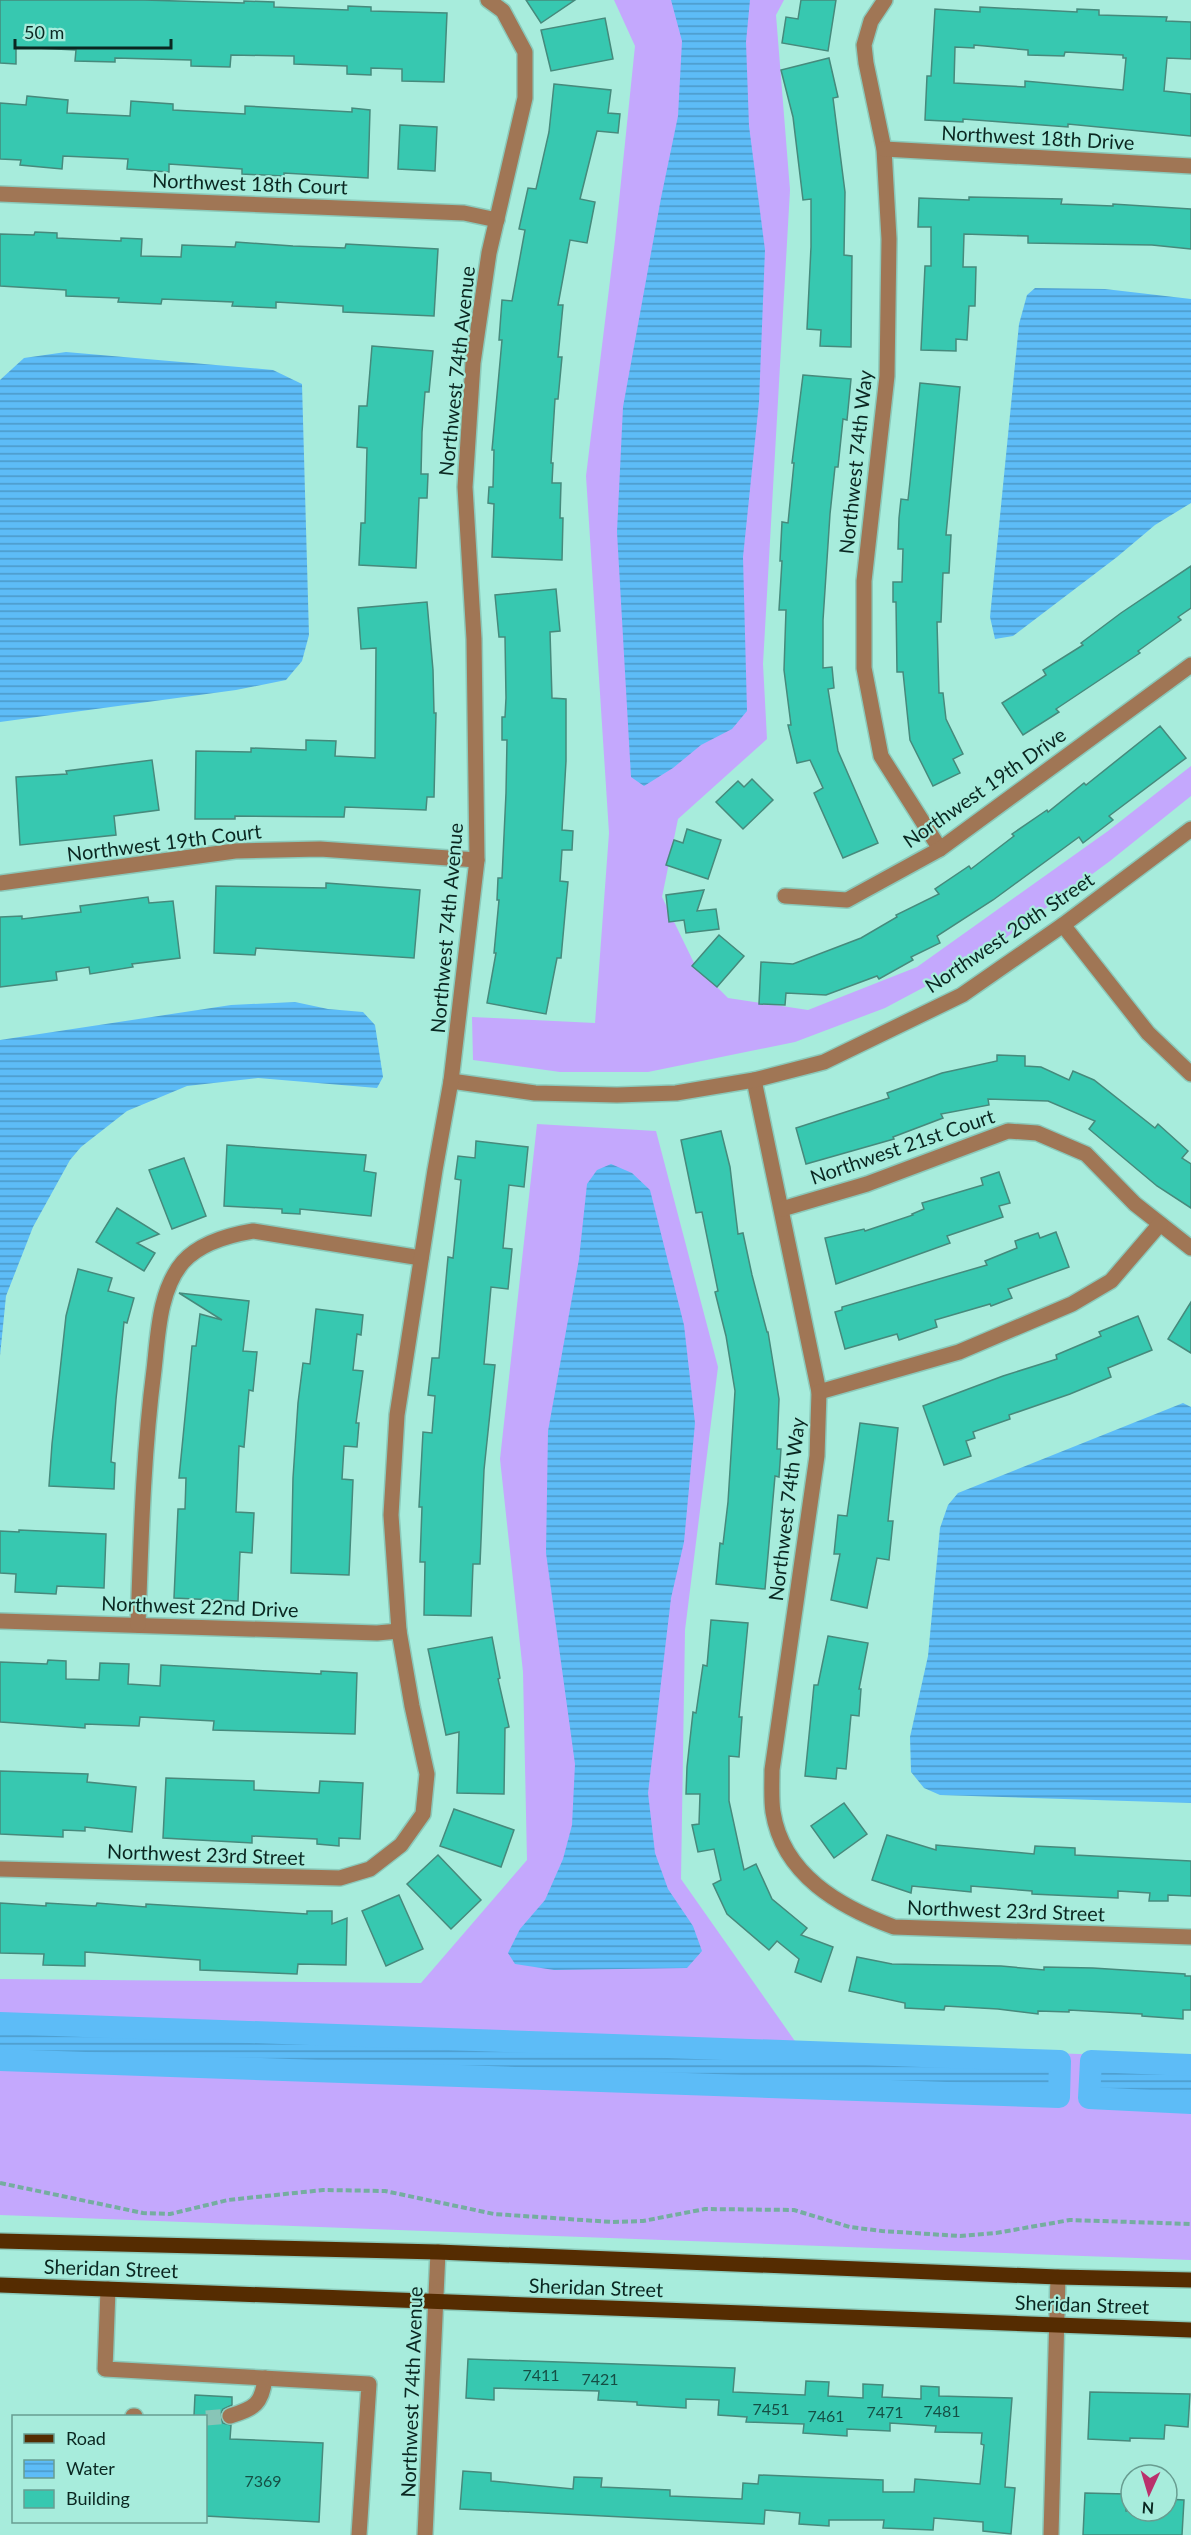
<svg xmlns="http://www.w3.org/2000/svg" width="1191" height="2535" viewBox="0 0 1191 2535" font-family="Lato,sans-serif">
  <defs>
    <pattern id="water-rules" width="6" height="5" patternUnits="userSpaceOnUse" patternTransform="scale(1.5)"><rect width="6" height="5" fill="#5dbcf7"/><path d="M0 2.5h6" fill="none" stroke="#4b99c8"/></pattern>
  </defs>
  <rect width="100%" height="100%" fill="#a7ecdc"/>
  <!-- grass -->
  <g fill="#c4a8fd">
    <path d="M614,0H784L776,15L790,190L763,664L767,739L678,819L662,897L695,965L728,998L808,1010L917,967L1108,831L1191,766V796L1110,861L977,959L885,1008L795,1042L648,1072H560L473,1060L472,1017L595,1023L609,833L586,476L615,240L635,46Z"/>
    <path d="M537,1124L656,1131L718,1367L685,1630L681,1879L797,2044L1191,2058V2260L0,2215V1979L421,1983L527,1860L523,1672L500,1459Z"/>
  </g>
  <!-- water -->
  <g fill="url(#water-rules)">
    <path d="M671,0H750L746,42L749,126L765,250L759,402L743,557L747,711L732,729L701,745L673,768L644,786L631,777L617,532L623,407L661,198L678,116L682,41Z"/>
    <path d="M1035,288L1105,289L1191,299V503L1155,525L1117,557L1013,636L995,639L990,617L1019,324L1027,295Z"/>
    <path d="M66,352L273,370L302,384L309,635L302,661L286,680L236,690L0,722V380L24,358Z"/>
    <path d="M295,1002L328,1009L363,1012L375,1025L383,1077L377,1088L258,1078L187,1086L127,1111L81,1147L70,1160L33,1227L6,1296L0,1356V1040L231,1005Z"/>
    <path d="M611,1164L632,1173L650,1190L684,1325L695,1423L684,1542L671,1598L648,1793L655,1853L668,1889L693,1926L702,1951L687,1968L554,1970L515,1964L508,1953L520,1929L545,1900L563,1859L572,1825L575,1764L546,1553L548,1431L579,1259L587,1184L597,1170Z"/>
    <path d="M1183,1403L1191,1407V1803L940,1795L924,1788L911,1772L910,1737L928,1656L940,1528L948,1505L958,1493Z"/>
    <path d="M0,2023L1060,2061L1059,2097L0,2060Z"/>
    <path d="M1091,2061L1191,2065V2103L1089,2098Z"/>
  </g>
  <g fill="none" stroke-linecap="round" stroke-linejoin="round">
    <!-- canal -->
    <g stroke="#5dbcf7" stroke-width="22">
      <path d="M0,2023L1060,2061L1059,2097L0,2060"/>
      <path d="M1191,2065L1091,2061L1089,2098L1191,2103"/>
    </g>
  </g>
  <!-- building -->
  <g fill="#37c8b0" stroke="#468a7c" stroke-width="1.5" fill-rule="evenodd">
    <path d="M0,0H144L244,3V1L274,2V7L348,10V6L371,7V11L447,13L444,82L402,81V69L371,68V75L347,74V66L294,64V56L231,55L230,67L191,66V60L115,58V62L75,61L76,50L16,47V64L0,63Z"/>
    <path d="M526,0H575L541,23Z"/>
    <path d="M801,0H836L828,51L782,43L786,17L798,19Z"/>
    <path d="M980,7L1077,12V9L1099,10V15L1167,17L1166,21L1191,22V59L1167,58L1164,91L1191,94V136L1068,124V127L963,119V122L925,120L927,76H931L935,9L980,12ZM974,45L1028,50V55L1064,56L1065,52L1123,55V58H1126L1123,90L1025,81V87L954,83L955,47L974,48Z"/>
    <path d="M605,18L613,59L551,71L541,30Z"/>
    <path d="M829,58L838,97L833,98L845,192L844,255L852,256L851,347L820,346L821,330L807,329L811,247V199L803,200L793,117L781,70Z"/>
    <path d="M554,84L611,90L608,113L620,114L618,133L597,131L580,199L595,202L587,243L570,240L558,305H563L558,357H562L558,399H555L551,463H553L552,483H561L560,518H563L562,560L492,557L494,504L488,503L489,487H493L494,450H492L502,340H499L502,300L512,301L525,230L519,229L528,188L536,189L549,132Z"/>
    <path d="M27,96L68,100L67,113L130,116L131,101L173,104V110L245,114V106L352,112V108L370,110L368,178L284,173V176L242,174V169L169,164V172L127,169L128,159L63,156L62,169L20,165L21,160L0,159V103L26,105Z"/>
    <path d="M400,125L437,127L435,171L398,169Z"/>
    <path d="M969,197L1062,199L1061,204L1113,206V204L1191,209V249L1152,245L1028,243V236L964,234L963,267H976L975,306H969L967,340L956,339V351L921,350L925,266H931V227H918L919,198L969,200Z"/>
    <path d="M35,232L57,233V238L121,241V238L142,239L141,256L181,257L182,245L235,247L236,242L293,246L345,248L346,244L438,249L434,316L343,312V306L276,302V308L232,306L233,302L162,299L161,304L118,302L119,298L66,296V290L0,286V234L34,235Z"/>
    <path d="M372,346L433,351L429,392H425L422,432L421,474H428L427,498H419L416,568L359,565L361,523H365L367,448L357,447L359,406H367Z"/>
    <path d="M803,375L851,379L847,420L843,419L838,467H835L830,514L823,620V668L832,667L834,688L828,689L838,751L878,843L843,858L814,793L823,788L810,760L797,763L788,725H791L784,670L786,610H779L782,561H780L782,522L788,523L794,463H792Z"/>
    <path d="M920,383L960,387L946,535H951L949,573H943L941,622H937L939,693H943L946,719L963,754L953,759L960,773L933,786L910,740L903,672H897L896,602H893V582H902L903,549H898L899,518L901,499L908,500L910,482Z"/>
    <path d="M1191,566V608L1178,617L1181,620L1138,651L1140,653L1056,709L1059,712L1023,735L1002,703L1046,675L1043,670L1083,645L1081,643L1121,613Z"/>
    <path d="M556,589L560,631L550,632L552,698L566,699V761L562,830L573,831L572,850H562L560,881L568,882L566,903L561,958H557L546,1014L487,1003L496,953H494L499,900H497L498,878H502L506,793L507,740H502V717H505L506,698L505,637H499L495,595Z"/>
    <path d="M427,602L433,670L434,713H436L434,797H427L426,810L345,807L344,817L235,816V819H195L196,751L251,752V748L306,750V740L336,741L335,756L375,758L376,648L361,649L358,608Z"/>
    <path d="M1160,726L1186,758L1109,816L1113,820L1083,843L1079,837L993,900L937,936L940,943L911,957L913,960L879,979L877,976L826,995L786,993L785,1005L759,1004L761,962L793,964L861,938L897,917L896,915L939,894L935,889L969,866L971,869L1014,836L1012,834L1047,810L1048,812L1084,783L1086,785Z"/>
    <path d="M152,760L159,810L114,816L116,835L20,845L16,777L67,774L66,771Z"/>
    <path d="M752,779L773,800L743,829L716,802L738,781L744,787Z"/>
    <path d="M687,829L721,840L708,879L666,865L674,840L683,843Z"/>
    <path d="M326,883L420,890L414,958L256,948L255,955L214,953L216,886L326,888Z"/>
    <path d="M704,890L697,911L716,909L719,929L686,933L684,920L669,922L666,895Z"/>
    <path d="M148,897L149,903L173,901L180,958L132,964L133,967L90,974L89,967L56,972L57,980L0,987V917L22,916V919L81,912L80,906Z"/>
    <path d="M719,935L744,956L717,987L692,966Z"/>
    <path d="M997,1055L1025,1056V1066L1041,1067L1069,1080L1073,1071L1094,1080L1155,1128L1158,1124L1188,1151L1182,1158L1191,1164V1208L1157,1186L1089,1129L1095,1121L1048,1101L988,1099L989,1105L941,1114L943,1118L893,1137L894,1139L806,1164L796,1128L889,1098L887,1093L942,1073L997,1061Z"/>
    <path d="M721,1131L730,1167L738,1234L743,1233L752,1275L767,1332H768L779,1399L777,1449H781L779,1477L775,1476L765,1589L716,1584L720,1543L723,1544L728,1502L735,1391L726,1336L715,1292L718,1291L702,1212L696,1213L681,1140Z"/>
    <path d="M476,1141L528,1147L524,1187L509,1185L503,1248L512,1249L508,1289L491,1287L484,1364L495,1365L484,1470L480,1564H473L471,1616L424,1615L425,1562H420L422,1507H419L423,1432L432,1433L435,1396L428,1395L432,1358H439L448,1257L453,1258L461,1180L455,1179L458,1156L475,1158Z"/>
    <path d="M227,1145L366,1155L364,1171L376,1173L371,1216L300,1209V1214L282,1213V1209L224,1206Z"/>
    <path d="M184,1158L206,1216L172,1229L149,1170Z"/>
    <path d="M999,1172L1010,1203L999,1206L1003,1217L947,1236L950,1243L836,1284L825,1238L864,1229L865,1231L913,1215L912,1214L924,1209L922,1203L983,1185L981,1178Z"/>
    <path d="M117,1208L159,1234L137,1243L155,1253L144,1271L96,1242Z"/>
    <path d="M1056,1232L1069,1267L1008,1289L1012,1298L991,1306L990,1304L935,1320L937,1327L899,1340L897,1334L845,1349L835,1312L842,1310V1307L987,1265L985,1261L1017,1248L1015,1241L1038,1233L1040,1238Z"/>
    <path d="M78,1269L112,1278L108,1291L134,1298L127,1323L124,1322L116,1399L111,1462L115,1463L114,1489L49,1486L52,1444L66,1316Z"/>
    <path d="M179,1293L249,1301L243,1351L257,1352L253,1391L249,1390L244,1447L239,1446L236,1512L254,1513L252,1553L240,1552L238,1601L174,1598L178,1509H185L186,1478H179L192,1346H196L200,1314L222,1320Z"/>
    <path d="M1191,1302V1353L1168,1339Z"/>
    <path d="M316,1309L363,1315L361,1335L357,1334L353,1370L363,1371L356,1423H359L357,1447L344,1446L342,1479L353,1480L349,1575L291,1573L293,1478L298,1403L303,1363L310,1364Z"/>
    <path d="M1138,1316L1152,1350L1108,1368L1111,1377L1070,1394L1009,1415L1010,1419L973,1432L975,1438L966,1441L971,1456L944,1465L923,1406L1003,1376L1057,1359L1056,1355L1101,1336L1099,1332Z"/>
    <path d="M860,1423L898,1428L888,1521H893L889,1560L877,1558L867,1608L831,1600L840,1554H834L838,1515L847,1516Z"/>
    <path d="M19,1530L106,1534L104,1588L57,1586L56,1594L15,1592L16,1574L0,1573V1531L19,1532Z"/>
    <path d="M711,1620L748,1623L739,1717H742L739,1757L729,1756V1801L744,1870L756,1864L772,1899L807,1928L801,1935L833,1947L821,1982L795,1972L799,1959L777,1941L769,1950L727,1914L713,1884L721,1880L714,1849L698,1852L692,1825L699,1824L700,1794H686L687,1767L693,1712L696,1713L703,1665L707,1666Z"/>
    <path d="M828,1636L868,1643L859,1689H861L859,1716L851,1715L846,1769L837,1768L836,1779L805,1776L814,1685H818Z"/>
    <path d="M492,1637L500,1678L498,1679L509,1727L505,1728L504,1794L457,1793L459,1732L446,1735L428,1649Z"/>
    <path d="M48,1660L66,1661V1679L99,1680L100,1663L129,1664L128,1684L160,1686L161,1665L321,1674V1671L357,1673L355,1734L213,1730L214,1721L140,1717L139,1726L85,1724V1728L0,1722V1662L47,1664Z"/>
    <path d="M0,1771L88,1774L87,1782L136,1787L132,1832L85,1827V1831L63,1830V1837L0,1834Z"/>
    <path d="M166,1778L254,1781V1790L319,1793L320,1781L363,1783L360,1839L339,1838V1846L317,1844V1839L252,1836V1843L163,1838Z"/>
    <path d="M844,1803L867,1834L834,1858L811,1826Z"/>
    <path d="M454,1809L514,1830L501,1867L440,1846Z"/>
    <path d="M887,1835L936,1850V1845L1034,1854L1035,1846L1075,1848V1855L1191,1861V1896L1168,1895V1901H1149L1150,1893L1118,1891V1898L1032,1894V1891L971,1886V1892L912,1886L911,1893L872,1880Z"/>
    <path d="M438,1855L481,1900L451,1929L407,1884Z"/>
    <path d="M399,1895L423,1949L386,1966L362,1911Z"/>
    <path d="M0,1903L46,1906V1903L96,1906L97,1903L146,1907V1904L307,1914V1911H332V1924L347,1918L346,1965L298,1964L297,1974L200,1970V1960L85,1952V1966L43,1965L44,1954L0,1953Z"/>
    <path d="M857,1957L892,1964L1001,1966L1044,1970V1967L1093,1968L1185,1974V1976H1191V2010H1183V2019L1142,2016V2014L1069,2010V2012L1038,2011V2014L998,2009L945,2006L944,2010L905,2008V2003L849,1991Z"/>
    <path d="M468,2359L735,2368L733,2392L805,2395L806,2381L829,2382L828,2396L863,2398V2384L883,2385L882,2397L921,2399V2386L939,2387V2396L1012,2398L1005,2487L1015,2488L1011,2534L983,2531V2522L934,2518L933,2530L883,2528L884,2520H829V2526L799,2524L800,2513L765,2510L764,2524L460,2509L463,2471L491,2473V2481L573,2489L574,2477L602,2478L601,2487L670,2490V2496L742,2499L743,2483L758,2484L759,2475L883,2480V2492H914L915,2479L980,2484L984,2445L981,2444L982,2433L935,2432L936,2426L890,2423V2431L847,2429V2436L803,2433L804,2424L746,2422L747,2417L718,2415L719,2400L686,2399V2408L637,2405V2402L598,2400L599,2391L494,2388V2400L466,2398Z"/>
    <path d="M1090,2392L1190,2394L1188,2427L1165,2425L1164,2439L1130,2438V2441L1088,2439Z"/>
    <path d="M195,2395L232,2397V2405L223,2409L220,2415L223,2423L231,2425L230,2439L323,2443L319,2522L206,2516V2416H194Z"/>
    <path d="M1085,2493L1126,2494V2511H1167V2499L1184,2500L1182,2535H1083Z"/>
  </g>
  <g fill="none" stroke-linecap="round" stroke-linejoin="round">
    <!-- minor-tunnel -->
    <path stroke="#88c5b7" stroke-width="15" stroke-dasharray="15 8" stroke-linecap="butt" d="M206,2418L230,2416"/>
    <!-- minor casing -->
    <g stroke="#8bc9ba" stroke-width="18">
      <g id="minor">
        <path d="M885,0L871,21L864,45L866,63L884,149L889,239L887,376L864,581V668L881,756L940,849"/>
        <path d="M884,149L1191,166"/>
        <path d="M0,194L464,213L497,220"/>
        <path d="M0,883L235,851L320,849L477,860"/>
        <path d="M785,896L847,900L940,849L1191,665"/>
        <path d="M1063,925L1148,1033L1191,1074"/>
        <path d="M754,1080L819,1392L817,1456L772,1770C772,1784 771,1799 773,1812C783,1875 840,1907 894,1927L1191,1937"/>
        <path d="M451,1081L535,1093L617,1095L676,1093L754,1080L824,1062L962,995L1063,925L1191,829"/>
        <path d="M782,1209L867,1184L1008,1131L1037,1133L1086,1154L1135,1204L1191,1248"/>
        <path d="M819,1392L959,1352L1072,1304L1111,1281L1160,1224"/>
        <path d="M0,1621L377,1633L399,1631"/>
        <path d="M138,1625C141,1540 143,1455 154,1370C158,1335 159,1290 183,1262C200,1243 229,1235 253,1231L421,1258"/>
        <path d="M0,1869L340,1878L370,1869L401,1845L423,1814L427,1774L412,1706L399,1631L391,1515L397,1415L435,1170L451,1081L477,860L474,639L465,487L473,363L489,253L525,98V52L503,11L488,0"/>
        <path d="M108,2289L105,2369L369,2384L359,2535"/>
        <path d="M133,2416H135"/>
        <path d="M230,2416C255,2408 262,2404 265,2378"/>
        <path d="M425,2535L438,2252"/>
        <path d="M1051,2535L1058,2277"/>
      </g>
    </g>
    <!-- major casing -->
    <g stroke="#8bc9ba" stroke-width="18">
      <g id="major">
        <path d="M0,2241L438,2252L1058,2277L1191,2280"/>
        <path d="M0,2285L1191,2330"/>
      </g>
    </g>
    <!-- path -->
    <path stroke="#75ada0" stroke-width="4" stroke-dasharray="6 3" stroke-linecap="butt" d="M0,2183L143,2213L170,2214L228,2200L323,2190L385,2191L494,2214L612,2222L643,2221L705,2209L794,2210L850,2227L882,2231L960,2236L996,2233L1070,2220L1191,2224"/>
    <!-- minor -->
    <use href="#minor" stroke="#a07655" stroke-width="15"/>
    <!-- major -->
    <use href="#major" stroke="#552c01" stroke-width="15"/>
  </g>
  <g text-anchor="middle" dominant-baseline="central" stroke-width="4.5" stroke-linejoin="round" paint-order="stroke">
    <!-- number labels -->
    <g font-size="16" fill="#154f45">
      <text x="541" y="2374">7411</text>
      <text x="600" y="2378">7421</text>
      <text x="771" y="2408">7451</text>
      <text x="942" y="2410">7481</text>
      <text x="885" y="2411">7471</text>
      <text x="826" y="2415">7461</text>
      <text x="263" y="2480">7369</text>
    </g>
    <!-- street labels -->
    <g font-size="20" fill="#0a2721" stroke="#a7ecdc">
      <text transform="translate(1038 137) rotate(3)">Northwest 18th Drive</text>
      <text transform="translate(250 183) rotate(2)">Northwest 18th Court</text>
      <text transform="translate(456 371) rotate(-84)">Northwest 74th Avenue</text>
      <text transform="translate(855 462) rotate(-84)">Northwest 74th Way</text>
      <text transform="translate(984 787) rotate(-35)">Northwest 19th Drive</text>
      <text transform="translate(164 842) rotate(-7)">Northwest 19th Court</text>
      <text transform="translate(446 928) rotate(-85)">Northwest 74th Avenue</text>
      <text transform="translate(1009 932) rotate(-34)">Northwest 20th Street</text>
      <text transform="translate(902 1146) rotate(-19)">Northwest 21st Court</text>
      <text transform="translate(786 1509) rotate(-83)">Northwest 74th Way</text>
      <text transform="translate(200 1606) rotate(2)">Northwest 22nd Drive</text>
      <text transform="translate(206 1854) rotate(2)">Northwest 23rd Street</text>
      <text transform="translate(1006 1910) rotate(2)">Northwest 23rd Street</text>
      <text transform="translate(111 2268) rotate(2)">Sheridan Street</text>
      <text transform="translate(596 2287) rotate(2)">Sheridan Street</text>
      <text transform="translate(1082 2304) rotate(2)">Sheridan Street</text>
      <text transform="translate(411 2392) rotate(-88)">Northwest 74th Avenue</text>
    </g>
  </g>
  <!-- legend -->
  <rect x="12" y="2415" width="195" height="108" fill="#a7ecdc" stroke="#689d91" stroke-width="1.5"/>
  <rect x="24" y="2434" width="30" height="9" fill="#552c01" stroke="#689d91" stroke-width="1.5"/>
  <text x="66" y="2445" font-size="18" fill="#0a2721">Road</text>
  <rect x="24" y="2460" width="30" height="18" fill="url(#water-rules)" stroke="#689d91" stroke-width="1.5"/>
  <text x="66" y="2475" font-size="18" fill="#0a2721">Water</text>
  <rect x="24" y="2490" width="30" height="18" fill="#37c8b0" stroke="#689d91" stroke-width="1.5"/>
  <text x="66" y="2505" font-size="18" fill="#0a2721">Building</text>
  <!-- north arrow -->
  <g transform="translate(1149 2493) rotate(184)"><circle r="28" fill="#a7ecdc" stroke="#689d91" stroke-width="1.5"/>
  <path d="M0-4.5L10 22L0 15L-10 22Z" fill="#ba306c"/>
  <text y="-9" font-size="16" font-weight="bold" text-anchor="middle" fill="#0a2721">N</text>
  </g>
  <!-- scale -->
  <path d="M15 39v9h156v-9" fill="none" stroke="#0a2721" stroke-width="3"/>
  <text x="24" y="39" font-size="18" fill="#0a2721" stroke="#a7ecdc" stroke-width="4.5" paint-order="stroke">50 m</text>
</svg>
